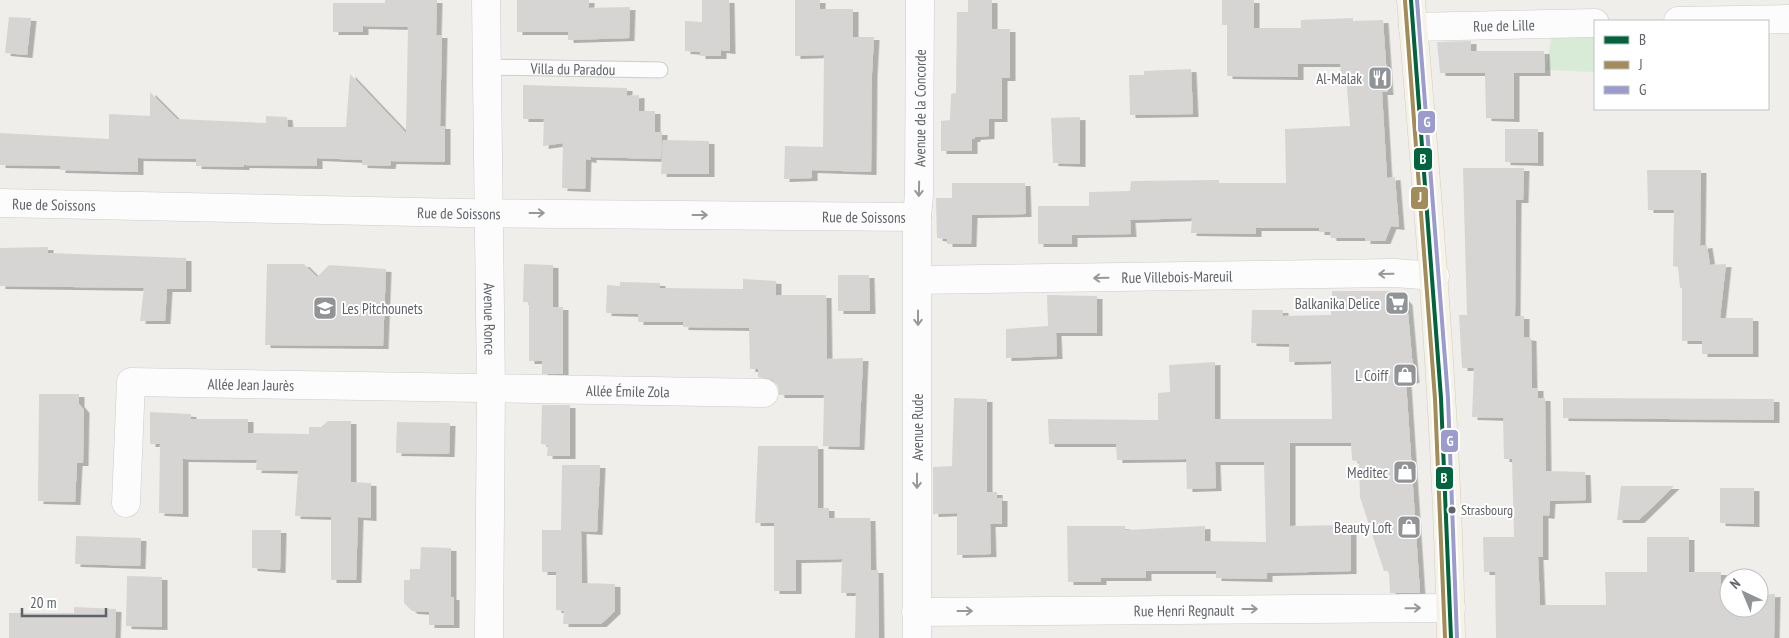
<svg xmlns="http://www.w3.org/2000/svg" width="1789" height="638" viewBox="0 0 1789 638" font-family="'PT Sans Narrow',sans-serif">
  <defs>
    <filter id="shadow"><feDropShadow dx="5.5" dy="3" stdDeviation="0" flood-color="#0004"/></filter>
  </defs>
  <rect width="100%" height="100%" fill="#efeeea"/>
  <!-- green -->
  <path fill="#d8ebd6" d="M1553,28L1595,29V72L1546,70Z"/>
  <!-- building -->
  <g fill="#d6d5d3" filter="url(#shadow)">
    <path d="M385,0H437L436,35H442L440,126H445V162L391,161L390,166L362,165V160L317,158V166L244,165V167L196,166V159L138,158V172L60,170V166L0,165V133L109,139V114L150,116V92L177,119L266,123V116L287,117L288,127H346L350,74L406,133L408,27L363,26V32H333V3H385Z"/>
    <path d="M517,0H589V8L630,7L629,38L568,40V32H517Z"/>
    <path d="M702,0H729L730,51L721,50V56H700V52L685,51V21L702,22Z"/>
    <path d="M795,0H820V9H853V37H874L872,73L871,172L812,170V178L784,179L785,146L823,147L824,55L795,56Z"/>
    <path d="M968,0H992V29H1010V78H1002V119H989V136L975,137V139H972V151H941V121L950,120L951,94L956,93L957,12H968Z"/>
    <path d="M1222,0H1254V28H1301V20L1353,18V21L1383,20L1388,92H1382L1387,178L1395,177L1399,227L1391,226L1385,241H1365V238H1331L1330,232H1319V228H1256V234L1191,233L1192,218L1130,220L1131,234L1072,235V244H1038V206H1089V192L1130,191L1131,181L1219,180V183H1286L1285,129L1350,126L1346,75H1341L1340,64H1298V77L1227,76V25H1222Z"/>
    <path d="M9,17L31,18L27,55L5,53Z"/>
    <path d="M1471,41V51H1544L1545,73H1514V119L1486,118L1485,73H1440L1437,42Z"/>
    <path d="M1191,69L1193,114L1130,115L1129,75H1144V71Z"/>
    <path d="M523,85L627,88V96L639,95V111H655V132H662L661,159L591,157V160L586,159L585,189L562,188L563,143L543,146L544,119H523Z"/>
    <path d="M1080,117V164L1053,163L1051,118Z"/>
    <path d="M1505,129H1538V163L1505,162Z"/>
    <path d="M663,140L709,141V174H661Z"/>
    <path d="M1463,168H1524L1523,200H1516L1515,316H1524V337L1531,338L1532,388H1538V398H1545L1546,471L1585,472L1586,500L1550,501L1549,516L1543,515V557H1538L1540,605H1606L1605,572H1647V537H1689V572H1721V595H1729V608H1759V595L1775,594L1774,638H1496L1495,572H1484L1483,537H1514L1512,459H1504L1503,418L1472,417L1474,368H1462L1459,315H1467Z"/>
    <path d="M1647,170H1701L1700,246L1707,245L1710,265L1726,264L1720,318H1753V354H1702V341H1682V288H1680L1678,267L1673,266L1674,210H1648Z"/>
    <path d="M952,183H1025L1026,214L972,215L971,244H947V239L937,238L936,198H952Z"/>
    <path d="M48,247V253L186,258V289H167L165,321H140L144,288L0,286V248Z"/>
    <path d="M267,264H304L317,277L329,265L386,269L383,346L265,345Z"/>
    <path d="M524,264L553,265V307H563V374H542V361H529V302H523Z"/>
    <path d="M838,275H869L870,311H838Z"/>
    <path d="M743,279L776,281V295H826L827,359L863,358L859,447L823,446L824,395H779L778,386L772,380L758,377V369H750L749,328L683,327V322H638V314L606,313L607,285L620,286V282L660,283V288L743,289Z"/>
    <path d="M1332,291H1397L1407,302L1414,380L1406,381L1420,593H1390L1389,571H1384L1360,497L1359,462L1352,460L1351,443H1290V526L1351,525V571L1267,573V579L1216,578V571H1146V578H1101V582H1068L1067,526H1125V530L1205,526V541L1266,542L1264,462H1215L1216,488L1187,489L1186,459L1117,460L1116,444H1049L1048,419L1158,420V393L1170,392L1169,365L1215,362V419H1332L1331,361L1289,362V344L1251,343L1252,310H1283V316L1331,315Z"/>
    <path d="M1047,295L1097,296V333H1056L1057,356L1006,358V329L1048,326Z"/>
    <path d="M39,394H79V404L84,410L83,463H77L75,502L38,501Z"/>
    <path d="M954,398L987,399V492H997V498H1002V524H990L991,554L957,555V513L933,514V467L952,466Z"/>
    <path d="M1563,398L1774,399V420L1563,418Z"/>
    <path d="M542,405H570V456H547L548,445L541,444Z"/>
    <path d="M150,412L191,414V419H248V433L309,434V427H321L328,421H351V482L371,483V518L358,517L356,580H331V517L295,516L298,471L256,470L257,460L183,459V514L159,513L160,444H150Z"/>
    <path d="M397,422L450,423L449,454L396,453Z"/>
    <path d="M758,446H818V508H829V518H870L871,570H878L879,638H855L856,593H841L842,559L796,560V591H774V523H755Z"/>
    <path d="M562,465H600L597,532L581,531L582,583L615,584V611L601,624H563L564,611L556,610V572H542V530H564H561Z"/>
    <path d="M1621,486H1674L1639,520H1617Z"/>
    <path d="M1720,488H1754V524L1720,523Z"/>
    <path d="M252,530H281L280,570L252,568Z"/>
    <path d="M76,536L141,538L140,566L75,564Z"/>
    <path d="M421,547L451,548V597H454V625H429V612L412,611L404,603V580H410V569H420Z"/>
    <path d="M127,576L162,577V627L126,626Z"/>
    <path d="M74,607L116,609L115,638H9V613H74Z"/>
  </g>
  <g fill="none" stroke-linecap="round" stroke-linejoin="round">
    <!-- lane casing -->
    <g stroke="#cbcccc" stroke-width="17">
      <g id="lane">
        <path id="s1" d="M487,67L660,70"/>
      </g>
    </g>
    <!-- street casing -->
    <g stroke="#cbcccc" stroke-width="29">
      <g id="street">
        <path id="s2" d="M486,0L491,388L489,638"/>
        <path d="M1678,21L1789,19"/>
        <path id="s3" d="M1413,27L1595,23"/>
        <path id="s4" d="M0,203L462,213L917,217"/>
        <path id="s5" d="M918,280L1395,273L1435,276"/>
        <path id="s6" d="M126,503L131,382L764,393"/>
        <path id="s7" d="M916,612L1451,608"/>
        <path id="s8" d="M917,638V217L919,194L920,0"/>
      </g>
    </g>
    <!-- primary casing -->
    <g stroke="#d7ceb8" stroke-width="29">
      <path id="primary" d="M1411,0C1429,212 1447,425 1451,638"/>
    </g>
    <!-- lane -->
    <use href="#lane" stroke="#fdfcfc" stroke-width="15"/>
    <!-- street -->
    <use href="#street" stroke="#fdfcfc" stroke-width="28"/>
    <!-- primary -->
    <use href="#primary" stroke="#f4f2e9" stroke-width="28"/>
    <!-- bus-1 casing -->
    <g stroke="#fff" stroke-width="8">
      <path id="bus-1" d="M1411,0L1441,398L1451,638"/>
    </g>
    <!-- bus-2 casing -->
    <g stroke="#fff" stroke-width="8">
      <path id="bus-2" d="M1405,1L1435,399L1445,638"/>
    </g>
    <!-- bus-3 casing -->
    <g stroke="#fff" stroke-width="8">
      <path id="bus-3" d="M1417,0L1448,398L1457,638"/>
    </g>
    <!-- bus-1 -->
    <use href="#bus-1" stroke="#00643c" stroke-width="4"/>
    <!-- bus-2 -->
    <use href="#bus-2" stroke="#a38c57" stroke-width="4"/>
    <!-- bus-3 -->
    <use href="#bus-3" stroke="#9b9bcd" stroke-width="4"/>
  </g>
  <!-- one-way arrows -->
  <defs><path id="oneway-shaft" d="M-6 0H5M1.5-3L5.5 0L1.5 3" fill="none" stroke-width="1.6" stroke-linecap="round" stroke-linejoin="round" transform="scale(1.25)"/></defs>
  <g stroke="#96999c">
    <use href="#oneway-shaft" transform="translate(919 189) rotate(91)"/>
    <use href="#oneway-shaft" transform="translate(537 213)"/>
    <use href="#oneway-shaft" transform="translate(700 215)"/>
    <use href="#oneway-shaft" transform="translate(1386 274) rotate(179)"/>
    <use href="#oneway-shaft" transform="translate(1101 278) rotate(179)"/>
    <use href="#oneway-shaft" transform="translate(918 318) rotate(90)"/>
    <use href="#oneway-shaft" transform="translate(917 481) rotate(90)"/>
    <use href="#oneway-shaft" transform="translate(1413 608) rotate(-1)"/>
    <use href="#oneway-shaft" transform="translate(1250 609)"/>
    <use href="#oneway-shaft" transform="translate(965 611)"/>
  </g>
  <!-- icons -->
  <defs>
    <g id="restaurant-square" transform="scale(1.25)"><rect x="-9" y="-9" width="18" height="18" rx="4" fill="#919496" stroke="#fff"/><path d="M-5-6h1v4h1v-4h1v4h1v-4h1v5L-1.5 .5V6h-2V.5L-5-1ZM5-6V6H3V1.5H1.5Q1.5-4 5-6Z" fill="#fff"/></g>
    <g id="supermarket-square" transform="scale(1.25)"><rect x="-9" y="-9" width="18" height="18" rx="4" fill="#919496" stroke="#fff"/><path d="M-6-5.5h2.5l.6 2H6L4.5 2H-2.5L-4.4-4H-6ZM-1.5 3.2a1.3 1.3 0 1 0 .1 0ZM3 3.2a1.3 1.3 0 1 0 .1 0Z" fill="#fff"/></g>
    <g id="school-square" transform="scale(1.25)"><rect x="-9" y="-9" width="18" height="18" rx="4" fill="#919496" stroke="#fff"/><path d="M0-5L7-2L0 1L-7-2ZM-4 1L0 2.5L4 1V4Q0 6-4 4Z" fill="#fff"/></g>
    <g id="shop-square" transform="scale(1.25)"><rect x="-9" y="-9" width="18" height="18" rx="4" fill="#919496" stroke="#fff"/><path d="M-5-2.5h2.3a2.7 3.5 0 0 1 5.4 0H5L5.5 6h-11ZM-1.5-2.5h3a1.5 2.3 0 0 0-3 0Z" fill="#fff"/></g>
  </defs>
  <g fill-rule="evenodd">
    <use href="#restaurant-square" x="1380" y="78"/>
    <use href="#supermarket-square" x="1397" y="303"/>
    <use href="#school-square" x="325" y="308"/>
    <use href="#shop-square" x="1405" y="375"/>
    <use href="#shop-square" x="1405" y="472"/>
    <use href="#shop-square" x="1409" y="527"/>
  </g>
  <!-- markers -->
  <circle fill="#5f6368" stroke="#fff" stroke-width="2" cx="1452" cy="510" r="4.5"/>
  <g text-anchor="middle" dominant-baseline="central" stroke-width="4" stroke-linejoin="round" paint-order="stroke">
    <!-- bus labels -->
    <g font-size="14" fill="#5f6368" stroke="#fff" text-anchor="start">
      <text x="1461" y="510">Strasbourg</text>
    </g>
    <!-- street labels -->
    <g font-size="15" fill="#5f6368" stroke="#fff">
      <text stroke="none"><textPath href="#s3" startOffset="91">Rue de Lille</textPath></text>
      <text stroke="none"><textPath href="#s1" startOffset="86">Villa du Paradou</textPath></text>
      <text stroke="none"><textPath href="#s8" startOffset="530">Avenue de la Concorde</textPath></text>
      <text stroke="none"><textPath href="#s4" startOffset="54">Rue de Soissons</textPath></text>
      <text stroke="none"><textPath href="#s4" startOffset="459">Rue de Soissons</textPath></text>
      <text stroke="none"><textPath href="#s4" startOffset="864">Rue de Soissons</textPath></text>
      <text stroke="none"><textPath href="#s5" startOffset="259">Rue Villebois-Mareuil</textPath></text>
      <text stroke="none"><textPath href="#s2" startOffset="319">Avenue Ronce</textPath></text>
      <text stroke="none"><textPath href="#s6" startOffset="241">Allée Jean Jaurès</textPath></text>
      <text stroke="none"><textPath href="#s6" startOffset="618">Allée Émile Zola</textPath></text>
      <text transform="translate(917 427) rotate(-90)">Avenue Rude</text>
      <text stroke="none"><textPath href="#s7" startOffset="268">Rue Henri Regnault</textPath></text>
    </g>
    <!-- poi labels -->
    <g font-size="15" fill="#5f6368" stroke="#fff" text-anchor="end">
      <text x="1362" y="78">Al-Malak</text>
      <text x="1380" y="303">Balkanika Delice</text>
      <text x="342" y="308" text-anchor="start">Les Pitchounets</text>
      <text x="1388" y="375">L Coiff</text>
      <text x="1388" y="472">Meditec</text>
      <text x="1392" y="527">Beauty Loft</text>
    </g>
  </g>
  <g stroke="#fff" stroke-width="2">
    <rect x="1417" y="110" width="19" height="24" rx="5" fill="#9b9bcd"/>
    <rect x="1413" y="147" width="20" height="24" rx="5" fill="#00643c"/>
    <rect x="1410" y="186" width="19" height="24" rx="5" fill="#a38c57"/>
    <rect x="1440" y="429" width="19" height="24" rx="5" fill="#9b9bcd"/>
    <rect x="1435" y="466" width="19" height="24" rx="5" fill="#00643c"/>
  </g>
  <g font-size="14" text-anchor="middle" font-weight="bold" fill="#fff">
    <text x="1427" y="127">G</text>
    <text x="1423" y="164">B</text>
    <text x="1420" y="202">J</text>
    <text x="1450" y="446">G</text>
    <text x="1444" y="483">B</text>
  </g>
  <!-- legend -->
  <rect x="1594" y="20" width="175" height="90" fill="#ffffff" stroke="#bfc1c3"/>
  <rect x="1604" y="36" width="25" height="8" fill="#00643c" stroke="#bfc1c3"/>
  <text x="1639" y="45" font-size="15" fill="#5f6368">B</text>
  <rect x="1604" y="61" width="25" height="8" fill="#a38c57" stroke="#bfc1c3"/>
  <text x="1639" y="70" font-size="15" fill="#5f6368">J</text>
  <rect x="1604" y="86" width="25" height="8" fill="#9b9bcd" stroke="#bfc1c3"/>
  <text x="1639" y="95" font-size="15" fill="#5f6368">G</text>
  <!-- north arrow -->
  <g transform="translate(1744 593) rotate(316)"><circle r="24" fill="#ffffff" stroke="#bfc1c3"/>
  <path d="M0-4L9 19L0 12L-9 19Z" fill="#919496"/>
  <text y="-8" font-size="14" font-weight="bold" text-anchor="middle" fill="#5f6368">N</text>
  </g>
  <!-- scale -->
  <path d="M22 608v8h84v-8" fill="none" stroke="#5f6368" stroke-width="2.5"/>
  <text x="30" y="608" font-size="15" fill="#5f6368" stroke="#ffffff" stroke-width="4" paint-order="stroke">20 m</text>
</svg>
